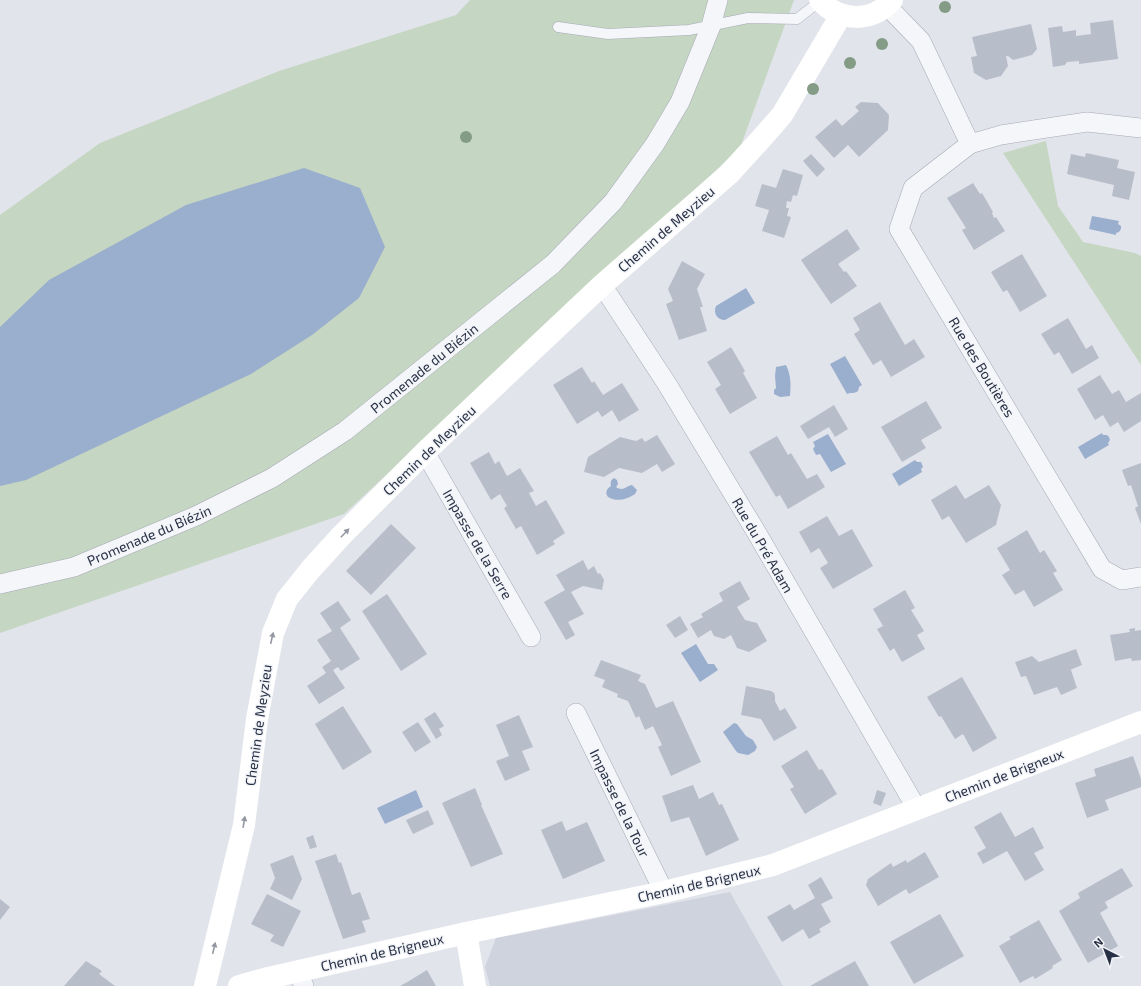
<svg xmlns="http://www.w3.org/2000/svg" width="1141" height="986" viewBox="0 0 1141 986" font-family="'Exo 2',sans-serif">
  <rect width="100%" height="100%" fill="#e2e4eb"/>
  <!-- built -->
  <path fill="#cfd3dd" d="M730,892L783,986H490L485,967L496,938Z"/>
  <!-- green -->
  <g fill="#c5d6c2">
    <path d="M470,0H794L740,148L344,514L0,633V215L100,143L279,71L456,15Z"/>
    <path d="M1046,141L1058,206L1083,242L1135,253L1141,256V365L1003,153Z"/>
  </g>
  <!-- water -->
  <g fill="#9aaece">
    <path d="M304,168L360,188L385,247L359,298L312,335L251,374L26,480L0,486V327L49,280L186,205Z"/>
    <path d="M1092,216L1119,221L1118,224L1121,226V229L1119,232L1116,233V235L1089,229Z"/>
    <path d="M746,288L755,303L725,320C717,320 713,313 716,306Z"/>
    <path d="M845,356L862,385L859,387L858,391C854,394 851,392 847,394L830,364Z"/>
    <path d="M786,365C791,375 791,385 790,396L780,397L774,394V390L776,388L775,376L776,367Z"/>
    <path d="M1102,433L1103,435H1107L1109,437L1110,440L1108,443L1109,445L1085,459L1078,447Z"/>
    <path d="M828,434L846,464L831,472L820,454L816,455L813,449L815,446L813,442Z"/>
    <path d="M915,460L917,462H921L923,467L921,469L922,472L899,486L892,474Z"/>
    <path d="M614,478L617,480L618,484L616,487C623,492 626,486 632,485L637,490L635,494C626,500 617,502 608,497C605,493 606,489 611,486C610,482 611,480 614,478Z"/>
    <path d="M696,644L708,664H714L718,670L700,682L681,653Z"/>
    <path d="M734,723L737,724L746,736L753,740L757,747L755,751L748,755L738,753L736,751L723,732Z"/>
    <path d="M416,790L423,807L385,824L377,808Z"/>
  </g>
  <!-- building -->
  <g fill="#b8bdca">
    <path d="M1113,20L1118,59L1079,64V61L1067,62L1065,65L1053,67L1048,28L1062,26L1063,32L1076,30V36L1091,34L1090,23Z"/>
    <path d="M1031,24L1037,49L1032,55L1013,60L1008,56H1006L1008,66L1001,76L986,80L974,73L971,57L977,56L972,37Z"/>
    <path d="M861,102L878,103L889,115L888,130L859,157L848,145L834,158L815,137L836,119L842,126L859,111L855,107Z"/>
    <path d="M1086,153L1119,160L1117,168L1135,172L1129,200L1112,196L1114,185L1067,174L1071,154L1085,157Z"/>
    <path d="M811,154L825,169L817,177L803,161Z"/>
    <path d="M783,169L803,175L797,196L793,195L791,202L787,201L786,208H789L787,216L791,217L784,238L762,231L769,210L755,206L762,184L776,188Z"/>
    <path d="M973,183L980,194L982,193L993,212L992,213L994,218L996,217L1005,231L974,250L962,230L966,228L947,198Z"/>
    <path d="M847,229L860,249L838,264L844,272L846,271L857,286L831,304L801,260Z"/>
    <path d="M1022,254L1047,296L1020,312L1007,290L1003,292L991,272Z"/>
    <path d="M682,261L705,274L697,289L703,307H700L707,331L679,340L666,304L673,301L668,289Z"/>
    <path d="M880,302L905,345L914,339L925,357L891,377L881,360L873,365L854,334L860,330L853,318Z"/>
    <path d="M1068,318L1086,349L1092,345L1099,358L1072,374L1059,352L1054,355L1041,334Z"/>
    <path d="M731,347L745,371L743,373L757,398L730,414L715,389L721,385L707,362Z"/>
    <path d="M582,367L592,383L594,381L603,395L622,383L639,410L619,422L612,410L602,417L598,411L577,424L553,385Z"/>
    <path d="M1100,375L1112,394L1119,390L1126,402L1141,393V421L1124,432L1118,422L1110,427L1103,415L1095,420L1077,389Z"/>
    <path d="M926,401L942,428L921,440L926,448L902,462L881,427Z"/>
    <path d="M834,405L848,429L835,437L829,427L808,439L800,426Z"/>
    <path d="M657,435L675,464L662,472L657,464L642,473L619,468L604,477L584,472L588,457L620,437L636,441L642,438L645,442Z"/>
    <path d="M777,436L788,455L791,453L807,479L817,474L825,487L788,509L780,495L776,497L749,452Z"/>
    <path d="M489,452L495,464L499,461L507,476L520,468L534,491L529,493L536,506L546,500L565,533L553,541L555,544L537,555L521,526L516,529L504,508L507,506L500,494L491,500L470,463Z"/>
    <path d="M1141,463V524L1135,508L1138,506L1131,485L1128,486L1122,470Z"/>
    <path d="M956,485L965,499L989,485L1001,505L996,525L966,543L949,516L942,520L931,500Z"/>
    <path d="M827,516L839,536L852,529L873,566L833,589L820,568L828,563L819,548L811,553L799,532Z"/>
    <path d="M391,524L416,548L371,595L346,571Z"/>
    <path d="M1027,530L1040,553L1044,550L1057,571L1053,573L1063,590L1034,607L1024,590L1015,595L1002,575L1010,570L997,548Z"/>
    <path d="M583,560L588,570L594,566L598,574L600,573L604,580L602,590L583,586L571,592L584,614L568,622L575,635L566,640L544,602L565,590L556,575Z"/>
    <path d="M740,581L750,599L737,607L745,620L757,623L767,641L749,652L737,648L731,635L724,639L714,636L711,630L698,638L690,624L703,617L701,614L723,601L719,593Z"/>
    <path d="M905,590L915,608L911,610L924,631L917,635L925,649L902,662L894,648L890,651L877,629L883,626L873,609Z"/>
    <path d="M387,594L427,654L401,671L362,611Z"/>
    <path d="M338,601L351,620L340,628L360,659L341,671L338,667L333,670L345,688L319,704L307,686L326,673L322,667L331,661L317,640L332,631L320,613Z"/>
    <path d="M680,616L688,630L675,638L666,625Z"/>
    <path d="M1135,628V631L1141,630V660L1132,661L1131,658L1115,661L1110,635L1130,632L1129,629Z"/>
    <path d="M1076,649L1082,665L1070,670H1071L1077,688L1061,695L1057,687L1034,695L1026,676L1021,677L1015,662L1032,656L1039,662Z"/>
    <path d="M601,660L641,675L638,681L645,684L656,708L673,701L701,762L671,776L658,747L662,745L653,726L645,730L639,716L636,718L628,701L617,697L618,694L602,687L605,680L594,676Z"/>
    <path d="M962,677L997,738L973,752L963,734L955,739L941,716L939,717L927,697Z"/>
    <path d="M746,686L771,691L774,693L775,696V701L780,711L785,708L797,728L774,741L761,719L741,715Z"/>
    <path d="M343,706L372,752L343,770L315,724Z"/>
    <path d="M435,712L444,726L439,729L442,735L436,739L424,719Z"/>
    <path d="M519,715L533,747L522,751L530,770L505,781L496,761L509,756L496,725Z"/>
    <path d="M418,722L431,742L415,752L402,732Z"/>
    <path d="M807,750L819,770L822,769L837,794L805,814L790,789L794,787L781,766Z"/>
    <path d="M1133,756L1141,779V787L1105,800L1109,810L1087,818L1075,783L1096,776L1094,769Z"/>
    <path d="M693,785L699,799L713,792L719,805L722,804L739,840L706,856L689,817L671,822L662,796Z"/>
    <path d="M475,788L482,805H481L503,854L471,867L442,803Z"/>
    <path d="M877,790L886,793L881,806L873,803Z"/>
    <path d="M428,810L434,824L413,834L406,820Z"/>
    <path d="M1001,812L1015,837L1033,827L1044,848L1034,853L1044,870L1025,881L1007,851L983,864L977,853L986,848L974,827Z"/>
    <path d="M562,821L566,831L587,822L605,861L563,879L541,830Z"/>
    <path d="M313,835L317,847L310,849L306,838Z"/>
    <path d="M925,852L939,877L909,894L906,889L878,906L866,885L868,879L891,863L893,867L906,860L907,863Z"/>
    <path d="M336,854L339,863L341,862L352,895L360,892L370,919L362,921L366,932L343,939L315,861Z"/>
    <path d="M293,855L302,879L292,900L270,889L275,878L270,864Z"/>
    <path d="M1122,868L1133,886L1105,902L1108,908L1100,913L1118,946L1088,963L1059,911L1080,898L1078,893Z"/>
    <path d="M821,877L833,898L821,904L831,922L819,929L821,932L809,939L803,929L782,942L767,917L790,904L794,910L815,898L808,885Z"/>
    <path d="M267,894L301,911L283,947L270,941L274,935L251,924Z"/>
    <path d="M0,899L10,907L0,920Z"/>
    <path d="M940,914L964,956L914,984L890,942Z"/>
    <path d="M1039,920L1062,960L1052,966L1053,968L1035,979L1033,976L1020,983L999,946L1011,939L1009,937Z"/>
    <path d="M86,961L102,971L99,974L115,986H64Z"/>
    <path d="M855,961L869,986H810Z"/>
    <path d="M427,970L436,986H400L409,981Z"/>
  </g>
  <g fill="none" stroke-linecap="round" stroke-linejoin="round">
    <!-- lane casing -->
    <g stroke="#a6aab6" stroke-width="11">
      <path id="lane" d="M558,27L608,34L689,30L748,18L797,19L820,1"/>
    </g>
    <!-- street casing -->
    <g stroke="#a6aab6" stroke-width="20">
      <g id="street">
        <path d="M887,6L921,41L970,144"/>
        <path d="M1141,128L1087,122L1001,135L970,144L913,188L899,229L1102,569L1122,580L1141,577"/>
        <path d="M602,285L667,384L755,530L917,809"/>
        <path d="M425,452L531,637"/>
        <path d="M0,584L74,567L196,516L272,478L345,431L553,264L613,202L655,144L680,102L711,26L718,0"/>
        <path d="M576,713L664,892"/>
        <path d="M298,972L304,986"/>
      </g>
    </g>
    <!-- lane -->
    <use href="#lane" stroke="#f5f6f9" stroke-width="10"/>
    <!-- street -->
    <use href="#street" stroke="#f5f6f9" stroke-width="19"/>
    <!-- secondary -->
    <g stroke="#fff" stroke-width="22">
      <path d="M820,0C839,22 873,23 892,0"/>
      <path d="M466,933L475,986"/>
      <path d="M205,986L244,825L257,719L273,633L287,599L311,569L341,536L425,452L602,285L729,174L761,139L782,115L841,15"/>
      <path d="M239,986L264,979L466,933L664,892L773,865L1141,722"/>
    </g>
  </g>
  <!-- trees -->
  <g fill="#849c86">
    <circle cx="945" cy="7" r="6"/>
    <circle cx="882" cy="44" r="6"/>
    <circle cx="850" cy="63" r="6"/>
    <circle cx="813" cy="89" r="6"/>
    <circle cx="466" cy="137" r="6"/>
  </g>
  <!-- one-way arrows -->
  <defs><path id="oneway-solid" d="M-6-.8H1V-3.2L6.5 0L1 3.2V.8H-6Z"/></defs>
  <g fill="#9498a2">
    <use href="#oneway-solid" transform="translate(345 533) rotate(-46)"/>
    <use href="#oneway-solid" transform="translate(272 638) rotate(-77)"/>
    <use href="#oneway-solid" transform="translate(244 822) rotate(-81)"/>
    <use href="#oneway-solid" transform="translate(214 948) rotate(-77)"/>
  </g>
  <g text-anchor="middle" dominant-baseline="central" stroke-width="3" stroke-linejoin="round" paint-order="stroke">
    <!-- street labels -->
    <g font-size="14" fill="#283045" stroke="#f2f4f8">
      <text transform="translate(666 229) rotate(-41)">Chemin de Meyzieu</text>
      <text transform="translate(982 367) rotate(59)">Rue des Boutières</text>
      <text transform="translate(424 368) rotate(-39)">Promenade du Biézin</text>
      <text transform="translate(429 450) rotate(-44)">Chemin de Meyzieu</text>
      <text transform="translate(149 535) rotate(-23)">Promenade du Biézin</text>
      <text transform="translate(478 544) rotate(60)">Impasse de la Serre</text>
      <text transform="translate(763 545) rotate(60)">Rue du Pré Adam</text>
      <text transform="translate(258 725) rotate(-82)">Chemin de Meyzieu</text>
      <text transform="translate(1004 775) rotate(-21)">Chemin de Brigneux</text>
      <text transform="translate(620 803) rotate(64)">Impasse de la Tour</text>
      <text transform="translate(699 883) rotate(-13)">Chemin de Brigneux</text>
      <text transform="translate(382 952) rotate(-13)">Chemin de Brigneux</text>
    </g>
  </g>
  <!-- north arrow -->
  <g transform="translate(1105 950) rotate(318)" stroke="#f2f4f8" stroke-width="3" paint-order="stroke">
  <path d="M0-3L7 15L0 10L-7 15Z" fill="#283045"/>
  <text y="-6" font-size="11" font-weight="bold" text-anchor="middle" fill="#283045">N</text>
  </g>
</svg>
